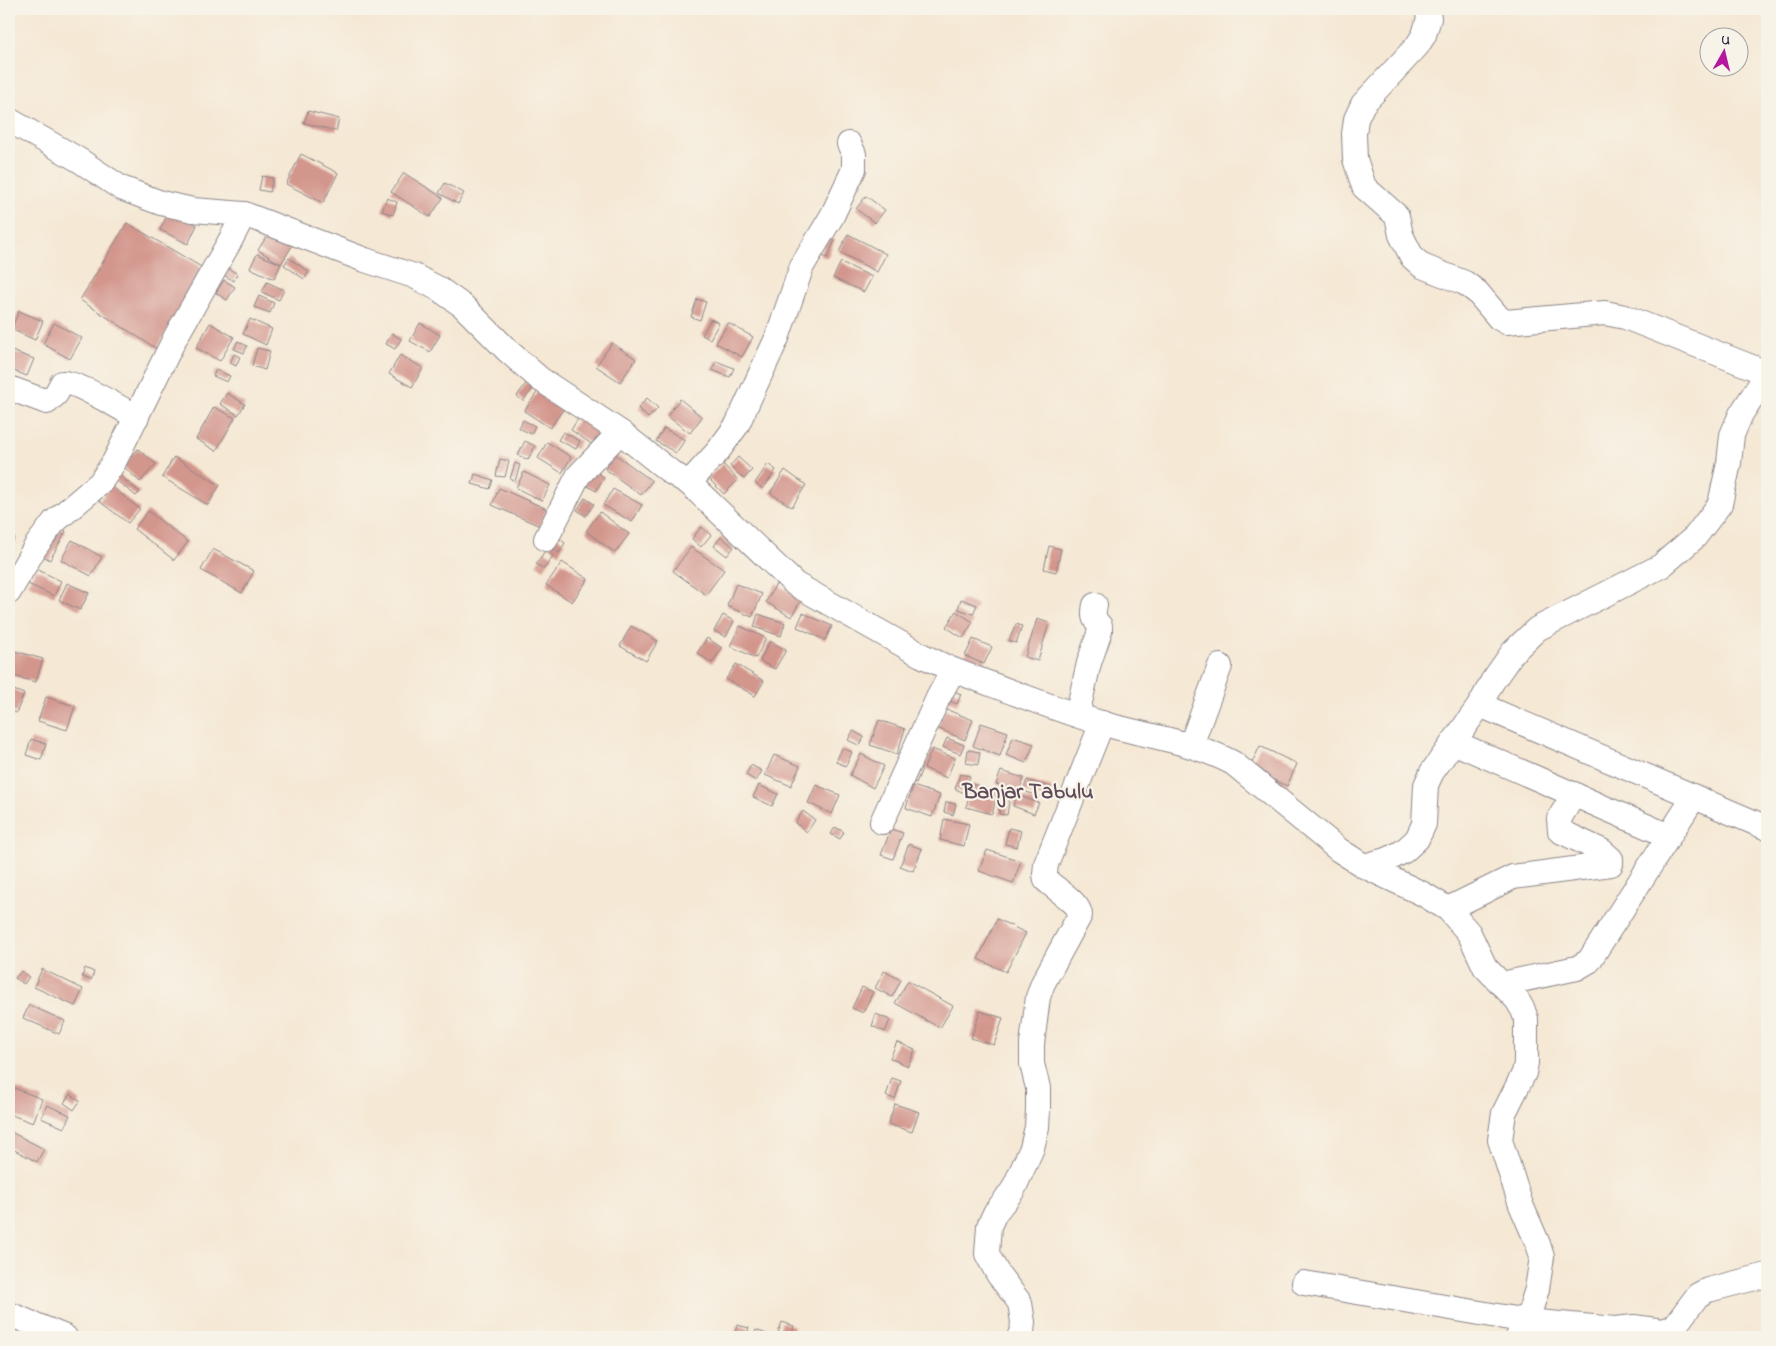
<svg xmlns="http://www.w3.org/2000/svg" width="1776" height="1346" viewBox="0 0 1776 1346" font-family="'Indie Flower',sans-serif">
  <rect width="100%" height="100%" fill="#f7f3e8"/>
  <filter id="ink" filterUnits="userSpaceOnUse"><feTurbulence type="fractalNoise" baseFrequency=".02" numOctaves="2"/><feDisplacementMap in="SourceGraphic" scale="10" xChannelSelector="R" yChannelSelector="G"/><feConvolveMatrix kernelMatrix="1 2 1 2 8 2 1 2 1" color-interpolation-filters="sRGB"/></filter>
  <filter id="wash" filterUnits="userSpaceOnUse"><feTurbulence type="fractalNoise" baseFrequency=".0096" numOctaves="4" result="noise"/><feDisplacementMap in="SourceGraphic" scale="20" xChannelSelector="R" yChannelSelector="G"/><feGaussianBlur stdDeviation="1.12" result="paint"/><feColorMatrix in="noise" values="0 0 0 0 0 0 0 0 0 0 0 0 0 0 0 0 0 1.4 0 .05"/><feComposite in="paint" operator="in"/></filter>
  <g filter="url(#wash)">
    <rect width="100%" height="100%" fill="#f5e8d4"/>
    <g id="blocks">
      <!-- building -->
      <g fill="#d3968d">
        <path d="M308,111L339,119L336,131L304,123Z"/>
        <path d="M301,154L338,173L323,203L286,184Z"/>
        <path d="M404,173L443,198L430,217L391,192Z"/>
        <path d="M262,176L273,178L270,192L259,190Z"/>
        <path d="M445,183L464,193L458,204L439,193Z"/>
        <path d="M866,196L885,210L875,223L856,209Z"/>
        <path d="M387,198L397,202L393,215L382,211Z"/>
        <path d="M169,211L197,225L188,244L160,230Z"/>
        <path d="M127,223L203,268L157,349L80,300Z"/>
        <path d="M272,228L295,241L281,264L258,250Z"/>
        <path d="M848,234L886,254L877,272L839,252Z"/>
        <path d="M828,237L835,240L827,258L820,255Z"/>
        <path d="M257,254L281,264L274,279L250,268Z"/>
        <path d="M289,258L309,272L304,279L284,265Z"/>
        <path d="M841,262L872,277L864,292L833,278Z"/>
        <path d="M227,268L238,274L234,281L224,275Z"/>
        <path d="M224,280L235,287L227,300L216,293Z"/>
        <path d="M267,282L284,290L279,300L262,292Z"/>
        <path d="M259,296L274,303L270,313L254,307Z"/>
        <path d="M697,299L706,302L700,320L691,317Z"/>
        <path d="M19,311L43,321L35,340L11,329Z"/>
        <path d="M250,319L272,329L266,345L243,334Z"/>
        <path d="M711,319L719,323L710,339L702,335Z"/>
        <path d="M54,323L82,338L70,359L43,344Z"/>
        <path d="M210,323L234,337L220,361L196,348Z"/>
        <path d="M420,323L440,335L430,352L410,341Z"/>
        <path d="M728,323L753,337L742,357L716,343Z"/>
        <path d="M392,333L401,339L395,349L386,344Z"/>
        <path d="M238,341L247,346L244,353L234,349Z"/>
        <path d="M612,343L636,359L620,382L596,366Z"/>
        <path d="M257,348L270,351L265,370L252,366Z"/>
        <path d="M9,350L34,359L27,376L9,369Z"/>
        <path d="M234,354L240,357L236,366L230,363Z"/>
        <path d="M400,355L423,368L412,387L389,374Z"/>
        <path d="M716,361L734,368L730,377L712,370Z"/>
        <path d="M216,370L230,376L227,382L213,376Z"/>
        <path d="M527,382L534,387L523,401L517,396Z"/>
        <path d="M538,391L564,408L550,428L524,411Z"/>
        <path d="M227,393L245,404L238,415L220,404Z"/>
        <path d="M647,398L658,408L648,418L638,408Z"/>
        <path d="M680,399L702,417L690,433L667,416Z"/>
        <path d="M214,407L235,418L216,451L196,439Z"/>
        <path d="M579,417L605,435L596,447L571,430Z"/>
        <path d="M523,420L535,426L531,434L519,428Z"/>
        <path d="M664,428L685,440L676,453L656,441Z"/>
        <path d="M563,432L580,441L576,449L558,440Z"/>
        <path d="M525,441L535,446L528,460L518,455Z"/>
        <path d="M547,442L571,457L562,473L538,458Z"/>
        <path d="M138,449L156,464L140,482L123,466Z"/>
        <path d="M615,454L652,481L641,495L605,469Z"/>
        <path d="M174,457L220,485L208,505L162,477Z"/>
        <path d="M738,457L752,470L744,479L730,466Z"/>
        <path d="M500,459L509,461L505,477L496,476Z"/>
        <path d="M515,463L520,465L515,481L510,479Z"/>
        <path d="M723,464L738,480L724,494L708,478Z"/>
        <path d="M768,464L776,470L763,489L755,483Z"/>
        <path d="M593,470L604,477L596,491L584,484Z"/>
        <path d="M785,470L806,485L792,507L770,493Z"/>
        <path d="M116,472L140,492L136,496L112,477Z"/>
        <path d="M524,472L550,485L542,501L516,488Z"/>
        <path d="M475,474L493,480L490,489L472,484Z"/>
        <path d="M111,486L140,509L128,523L99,501Z"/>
        <path d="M499,488L547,509L540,526L492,505Z"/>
        <path d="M613,489L642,505L632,522L603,505Z"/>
        <path d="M585,498L594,504L586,516L577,510Z"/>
        <path d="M148,511L188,542L174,560L134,529Z"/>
        <path d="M600,512L629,534L615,553L586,531Z"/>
        <path d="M56,525L66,531L50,560L40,554Z"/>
        <path d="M701,527L711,535L701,547L692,539Z"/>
        <path d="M9,533L15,538L9,547Z"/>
        <path d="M556,536L565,543L559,553L550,546Z"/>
        <path d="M721,537L734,547L727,556L714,546Z"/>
        <path d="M72,540L102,557L91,576L61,560Z"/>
        <path d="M1049,546L1061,549L1056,572L1044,569Z"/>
        <path d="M691,547L724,570L706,595L673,571Z"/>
        <path d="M213,549L254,571L242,593L201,570Z"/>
        <path d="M545,551L553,556L544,569L536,564Z"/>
        <path d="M562,562L588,579L572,602L546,585Z"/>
        <path d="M36,569L61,581L54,596L28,584Z"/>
        <path d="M67,583L89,593L80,610L59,600Z"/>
        <path d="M736,584L762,594L752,617L727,606Z"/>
        <path d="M776,584L802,599L791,617L766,602Z"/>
        <path d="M961,599L977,605L973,614L958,609Z"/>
        <path d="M956,611L973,622L963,638L946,627Z"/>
        <path d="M803,613L832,626L825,640L797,627Z"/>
        <path d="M758,614L785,623L781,636L754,627Z"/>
        <path d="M723,615L734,621L726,637L714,631Z"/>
        <path d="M1037,619L1049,623L1038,661L1025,657Z"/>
        <path d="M1016,624L1022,626L1016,643L1009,641Z"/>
        <path d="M631,626L658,641L646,661L620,646Z"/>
        <path d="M740,626L766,638L756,658L730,646Z"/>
        <path d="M707,638L722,648L712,663L697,653Z"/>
        <path d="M973,639L992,647L984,664L965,656Z"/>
        <path d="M770,641L786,650L775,669L760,661Z"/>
        <path d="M11,650L43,659L36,682L9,675V659Z"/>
        <path d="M736,664L764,681L755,696L726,679Z"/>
        <path d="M9,688L24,694L16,713L9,710Z"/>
        <path d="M949,689L961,694L957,704L945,699Z"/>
        <path d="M46,697L75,706L67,730L38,721Z"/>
        <path d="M945,709L973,720L965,740L937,728Z"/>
        <path d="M879,720L905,729L897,754L870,745Z"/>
        <path d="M981,723L1008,732L1000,756L973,746Z"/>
        <path d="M853,731L864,737L860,746L848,740Z"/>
        <path d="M1013,737L1034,744L1026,763L1006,755Z"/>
        <path d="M947,738L964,745L960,754L943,747Z"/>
        <path d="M31,739L46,744L41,760L26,755Z"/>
        <path d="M1260,746L1297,764L1287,786L1249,769Z"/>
        <path d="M842,748L852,752L846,766L836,762Z"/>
        <path d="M932,749L955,758L947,778L924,768Z"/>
        <path d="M968,750L980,752L978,765L966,763Z"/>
        <path d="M861,754L884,766L873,788L850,775Z"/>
        <path d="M774,755L800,766L791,786L765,775Z"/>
        <path d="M751,765L762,771L756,781L746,775Z"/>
        <path d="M912,765L922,769L916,783L907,779Z"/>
        <path d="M1001,771L1024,778L1019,791L996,784Z"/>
        <path d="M960,774L970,776L965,793L955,789Z"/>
        <path d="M1027,780L1052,788L1049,799L1023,791Z"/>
        <path d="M972,784L998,792L992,814L966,807Z"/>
        <path d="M759,785L778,794L772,806L753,797Z"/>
        <path d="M816,785L840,795L832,814L808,803Z"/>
        <path d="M913,786L940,795L932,817L906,808Z"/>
        <path d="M1001,794L1010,795L1007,815L999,814Z"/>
        <path d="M1017,795L1039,803L1034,814L1013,806Z"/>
        <path d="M946,802L956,804L953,815L944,812Z"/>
        <path d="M803,811L815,820L807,832L795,823Z"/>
        <path d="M944,819L969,824L964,846L940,840Z"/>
        <path d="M835,827L844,832L840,839L831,834Z"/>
        <path d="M1009,828L1021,831L1017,847L1005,844Z"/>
        <path d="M891,829L903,833L893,859L881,855Z"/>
        <path d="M909,844L922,849L913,871L900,866Z"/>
        <path d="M987,850L1021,861L1013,883L979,871Z"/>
        <path d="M997,919L1026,933L1006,972L978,959Z"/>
        <path d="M85,968L94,972L91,980L82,977Z"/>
        <path d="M42,969L83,989L75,1006L34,987Z"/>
        <path d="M21,971L29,977L24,984L15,978Z"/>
        <path d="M884,971L901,980L892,997L875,988Z"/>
        <path d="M908,981L953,1006L940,1028L895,1003Z"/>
        <path d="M862,987L873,992L863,1013L852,1008Z"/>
        <path d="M29,1005L65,1021L59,1034L23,1018Z"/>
        <path d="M980,1011L1003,1018L994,1045L971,1038Z"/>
        <path d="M876,1014L890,1020L885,1032L872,1026Z"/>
        <path d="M897,1042L915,1050L908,1066L890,1058Z"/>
        <path d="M892,1078L901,1081L895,1099L886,1096Z"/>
        <path d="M9,1086L42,1099L33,1123L9,1114Z"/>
        <path d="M70,1094L80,1101L74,1110L64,1103Z"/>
        <path d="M895,1104L919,1112L912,1132L888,1124Z"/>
        <path d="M47,1105L70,1115L64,1128L41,1118Z"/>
        <path d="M9,1131L44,1149L37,1162L9,1147Z"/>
        <path d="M782,1322L794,1326L791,1337L778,1333Z"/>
        <path d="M737,1325L749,1328L746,1337H734Z"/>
        <path d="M756,1330L774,1337H753Z"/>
      </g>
    </g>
  </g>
  <g filter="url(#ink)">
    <use href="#blocks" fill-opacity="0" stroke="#8c8588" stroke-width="1"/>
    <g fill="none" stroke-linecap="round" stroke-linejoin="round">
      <!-- minor casing -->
      <g stroke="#8c8588" stroke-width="26">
        <g id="minor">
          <path d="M1427,9L1429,18L1424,35L1417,46L1363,104L1356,119L1354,134L1355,159L1364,187L1397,216L1401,235L1412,257L1422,266L1465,283L1477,292L1499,318L1506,322L1605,313L1625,317L1767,373"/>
          <path d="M9,120L79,160L121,188L161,203L193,210L244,214L230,241L175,338L114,462L100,483L54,522L36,546L9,592"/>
          <path d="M244,214L365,260L414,276L439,289L463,306L508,351L540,379L620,432"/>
          <path d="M9,388L47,402L56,394L62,383C74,380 123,410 137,417"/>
          <path d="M689,483L795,584L921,655L953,670"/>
          <path d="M546,539L578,476L620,432L672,473L689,483L718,451L737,425L777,338L802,266L832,216L854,169V154L849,144"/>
          <path d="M1480,705L1767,828"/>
          <path d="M1077,715L1089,663L1100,631V626C1093,619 1093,614 1095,605"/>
          <path d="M1453,742L1669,836"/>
          <path d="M1191,745L1220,666"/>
          <path d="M882,822L938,698L953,670C1002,688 1051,708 1101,723C1145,736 1192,741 1233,763L1339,850L1364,866L1423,894L1448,909L1469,933L1485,967L1517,1000L1523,1010L1526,1019V1063L1524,1073L1504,1113L1500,1140L1521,1205L1538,1244L1542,1257L1537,1289L1527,1321L1518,1337"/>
          <path d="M1364,866L1389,859L1404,851L1417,839L1424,824L1426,785L1432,772L1480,705L1492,682L1513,652L1537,629L1661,566L1695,537L1720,504L1729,463L1732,435L1741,414L1767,374"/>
          <path d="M1448,909L1513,877L1611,864V859L1602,851L1560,831L1559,819L1574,794"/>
          <path d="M1502,984L1577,968L1589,961L1694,797"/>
          <path d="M1304,1283L1527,1321L1615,1329L1634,1327L1663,1331L1674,1327L1698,1295L1708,1290L1767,1275"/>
          <path d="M9,1314L65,1337"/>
          <path d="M1019,1337L1022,1332L1023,1322L1020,1303L998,1274L987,1254L989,1226L995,1213L1013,1190L1032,1148L1037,1127L1038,1109V1088L1032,1064V1044L1038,997L1043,983L1080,915C1080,903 1055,889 1046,880L1045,874L1046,864L1102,723"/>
        </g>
      </g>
      <!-- minor -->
      <use href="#minor" stroke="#fff" stroke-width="24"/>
    </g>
  </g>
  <g text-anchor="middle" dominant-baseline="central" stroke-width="4.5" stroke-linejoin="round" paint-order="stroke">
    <!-- quarter labels -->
    <g font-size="22" font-weight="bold" fill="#604b58" stroke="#f7f3e8">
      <text x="1028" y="793">Banjar Tabulu</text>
    </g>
  </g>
  <!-- margin -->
  <rect width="1776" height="1346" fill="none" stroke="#f7f3e8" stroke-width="30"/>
  <!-- north arrow -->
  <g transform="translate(1724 52) rotate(8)"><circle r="24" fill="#f7f3e8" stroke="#a29fa3"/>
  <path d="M0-4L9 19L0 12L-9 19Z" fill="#b5179e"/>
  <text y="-8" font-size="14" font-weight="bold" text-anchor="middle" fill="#22223b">U</text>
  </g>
</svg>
